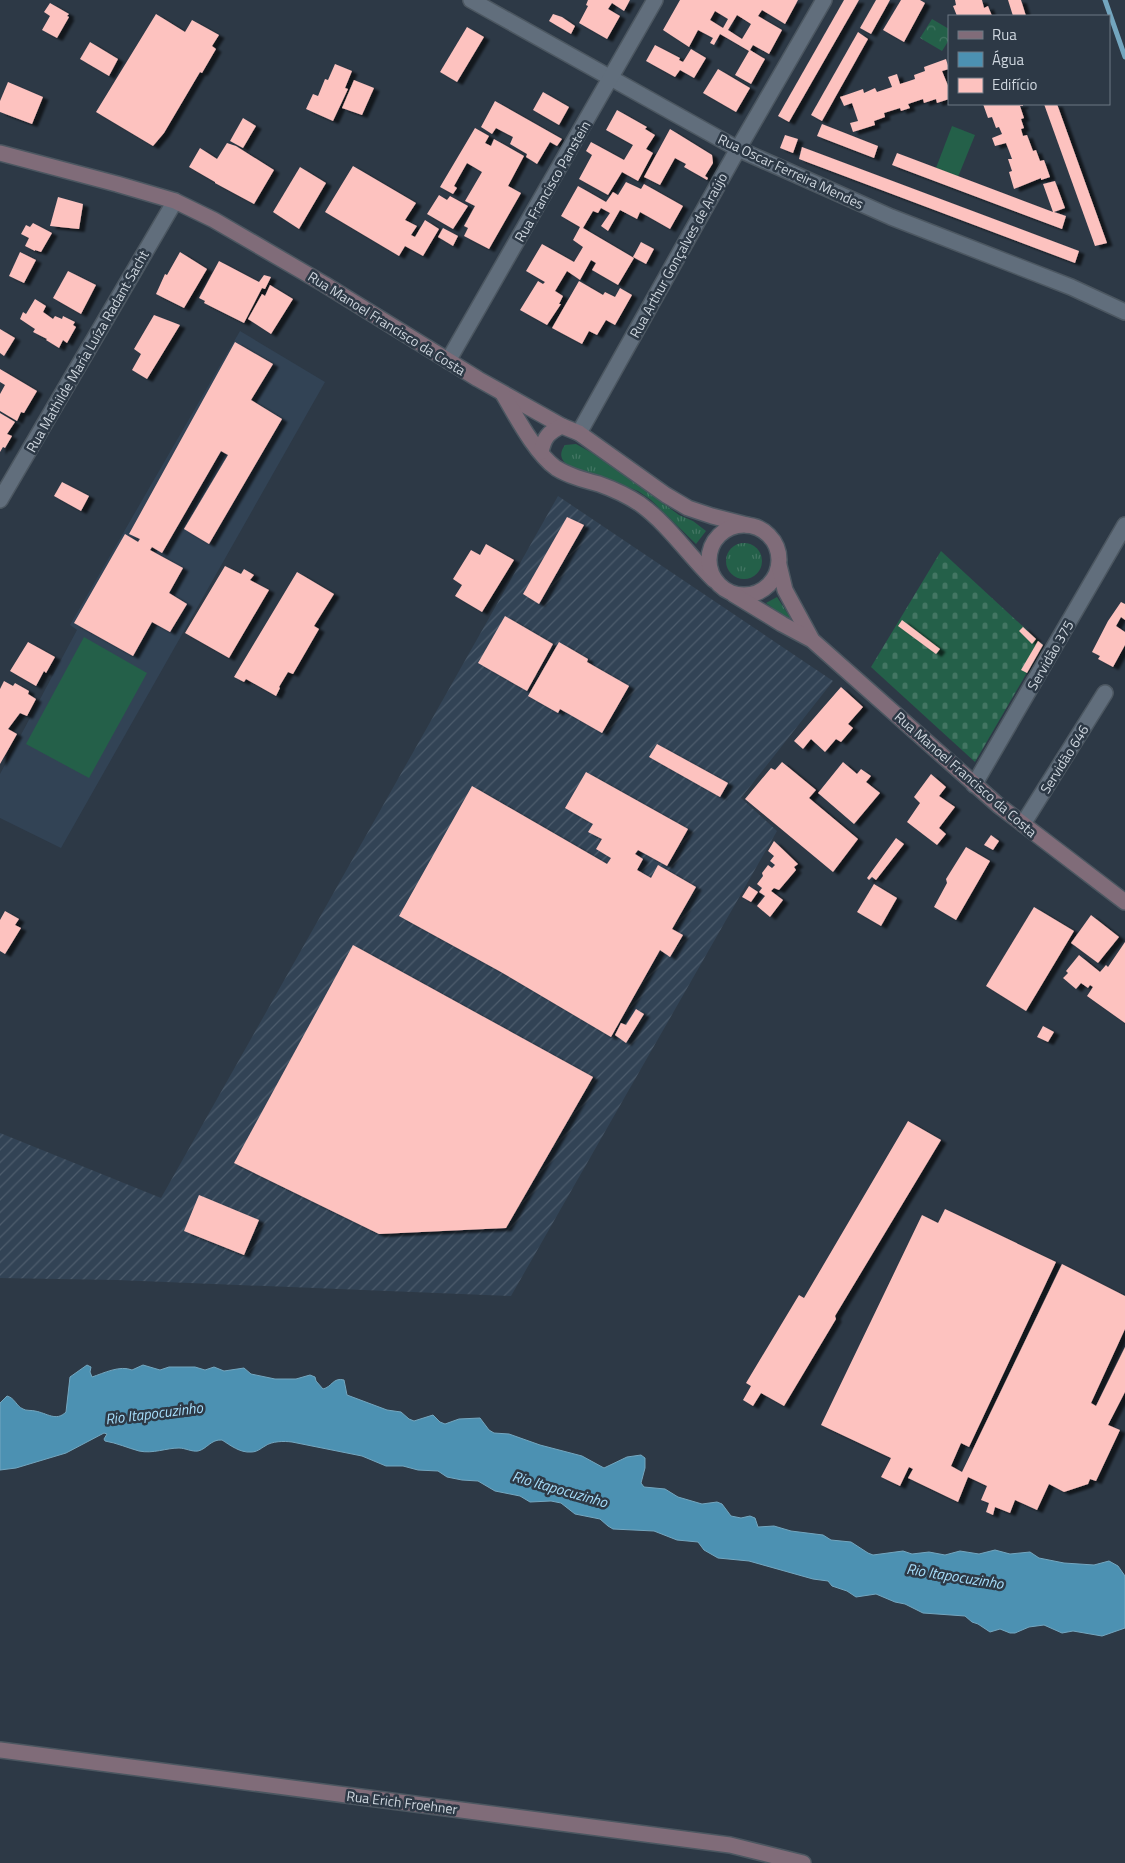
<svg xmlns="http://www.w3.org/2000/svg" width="1125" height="1863" viewBox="0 0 1125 1863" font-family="'Titillium Web',sans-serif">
  <defs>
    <pattern id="industrial-furrows" width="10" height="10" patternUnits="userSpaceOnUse" patternTransform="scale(1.25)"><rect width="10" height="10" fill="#324355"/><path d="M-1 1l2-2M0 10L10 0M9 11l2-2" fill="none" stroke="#4e5d6d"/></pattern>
    <pattern id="grass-tufts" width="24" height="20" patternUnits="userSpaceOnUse" patternTransform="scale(1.25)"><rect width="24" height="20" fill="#246049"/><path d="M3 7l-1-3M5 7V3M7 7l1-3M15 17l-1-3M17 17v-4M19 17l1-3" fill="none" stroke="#437663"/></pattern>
    <pattern id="forest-crowns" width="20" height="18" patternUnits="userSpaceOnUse" patternTransform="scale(1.25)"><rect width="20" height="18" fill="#246049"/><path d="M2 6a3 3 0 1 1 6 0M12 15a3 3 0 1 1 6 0" fill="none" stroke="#437663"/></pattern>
    <pattern id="cemetery-stones" width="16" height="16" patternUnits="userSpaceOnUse" patternTransform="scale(1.25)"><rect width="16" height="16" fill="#246049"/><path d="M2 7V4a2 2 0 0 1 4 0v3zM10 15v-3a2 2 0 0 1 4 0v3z" fill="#437663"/></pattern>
    <filter id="shadow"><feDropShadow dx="5.5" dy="3" stdDeviation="1" flood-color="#0009"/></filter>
  </defs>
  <rect width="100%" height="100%" fill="#2d3946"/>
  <!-- built -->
  <path fill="#324355" d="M240,331L325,382L61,848L0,818V774L77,630L70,625Z"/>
  <!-- industrial -->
  <path fill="url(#industrial-furrows)" d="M558,496L833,681L741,798L777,831L511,1296L117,1280L0,1278V1133L161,1198Z"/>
  <!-- grass -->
  <g fill="url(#grass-tufts)">
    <path d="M576,444L603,459L679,515L693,521L706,531L696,544L651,500L638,491L569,466C560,460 559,453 565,445Z"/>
    <circle cx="744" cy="561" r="18"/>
    <path d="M777,597L795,625L766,603Z"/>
  </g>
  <!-- forest -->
  <path fill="url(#forest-crowns)" d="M932,19L949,29V40L942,51L920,38Z"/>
  <!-- cemetery -->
  <path fill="url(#cemetery-stones)" d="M941,551L1043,645L975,762L871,667Z"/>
  <!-- pitch -->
  <g fill="#246049">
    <path d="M952,126L975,135L958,177L936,168Z"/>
    <path d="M84,637L147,673L89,778L26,744Z"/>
  </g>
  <!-- water -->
  <path fill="#4c91b2" stroke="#73a6bf" d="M87,1365L91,1367L90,1372L92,1377C104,1373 120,1365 132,1370L143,1365L160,1370L169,1367H195L205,1370L214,1367L224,1371L244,1368L251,1374L275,1379H296L310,1375L315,1377L316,1381L323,1389C332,1387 333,1377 344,1380L347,1395L387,1410L401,1412L409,1419L414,1421L433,1415L440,1422L445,1424L459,1419L480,1418L489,1430L494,1433L509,1434L540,1445L582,1456L604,1468L627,1457L641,1455L645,1458V1468L641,1483L644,1487L665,1489L678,1497L702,1504L717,1502L722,1504L731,1516L741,1518L750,1516L755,1518L758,1527L774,1526L791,1531L823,1535L831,1540L851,1542L868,1553L873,1555L903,1551L912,1554L929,1552L945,1555L960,1551L979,1554L995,1550L1010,1554L1030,1552L1039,1558L1064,1563L1094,1565L1109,1561L1118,1566L1125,1576V1628L1102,1636L1073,1631L1062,1633L1044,1625L1029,1627L1015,1633H1010L1000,1629L990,1632L978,1624L972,1622L965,1616L923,1613L905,1604L895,1602L876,1594L856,1597L847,1591L832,1586L828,1581L813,1579L749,1561L718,1558L704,1550L698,1542L677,1540L654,1531L613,1529L608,1526L600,1519L575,1514L561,1503L551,1501L530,1502L520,1496L495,1491L478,1481L462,1480L447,1477L438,1471L418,1470L403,1466H386L362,1456L292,1442C284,1441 272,1441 265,1446C260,1449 257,1452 251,1452C240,1453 230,1445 222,1440C211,1439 207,1449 198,1451C192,1452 185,1448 179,1448C166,1448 153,1454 139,1451C128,1448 117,1443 105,1441L104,1439L107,1434L104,1433L66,1453L16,1468L0,1470V1403L7,1396C15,1398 16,1406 23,1409C26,1411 32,1410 35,1411C47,1413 56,1422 66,1412L70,1377Z"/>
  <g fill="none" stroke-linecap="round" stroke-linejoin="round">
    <!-- stream -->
    <path stroke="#73a6bf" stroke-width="5" d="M1105,0L1125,57"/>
  </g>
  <!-- building -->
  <g fill="#fdc2bf" fill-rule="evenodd" filter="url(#shadow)">
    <path d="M588,0H630L624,11L612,3L608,9L620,16L607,39L579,23L588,6L586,5Z"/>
    <path d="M680,0H798L785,24L762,10L758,16L782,30L769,54L753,45L750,50L765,59L751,84L735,75L749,51L720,34L714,45L710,43L713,38L698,30L689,47L663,30ZM715,11L728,19L723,28L710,20ZM737,15L751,24L742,39L728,30Z"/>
    <path d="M844,0H859L789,122L778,116Z"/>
    <path d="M876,0H890L871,34L860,28Z"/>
    <path d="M901,0H920L925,3L904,42L883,30Z"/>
    <path d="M955,0H982L984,8L988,6L992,16H957L953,6L956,5Z"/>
    <path d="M1008,0H1021L1026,16H1013Z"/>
    <path d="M50,3L69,14L67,16L69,17L57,38L42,30L50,16L44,12Z"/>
    <path d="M156,14L185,32L192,20L219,35L212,46L216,49L202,73L200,72L164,133L153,146L96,112Z"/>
    <path d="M553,14L562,17L575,26L571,34L549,21Z"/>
    <path d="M467,27L484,37L457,82L440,72Z"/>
    <path d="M858,32L868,39L822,121L811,115Z"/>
    <path d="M90,42L118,59L109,76L80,59Z"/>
    <path d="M655,45L680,58L679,60L683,62L691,49L706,58L694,78L680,70L675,77L646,61Z"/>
    <path d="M946,59L949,69L942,71L949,88V99L937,103L936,99L924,103L923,99L908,104L910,108L901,111L900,108L884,113L885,117L874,121L875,125L853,132L850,123L858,121L852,103L844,106L840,97L863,89L864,93L875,88L877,92L892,87L888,77L897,74L900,84L915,79L914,75L925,71L924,67Z"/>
    <path d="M335,64L352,71L345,88L348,89L333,121L306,109L313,94L318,96L325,79L328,80Z"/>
    <path d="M718,69L750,88L736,112L703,93Z"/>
    <path d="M354,80L374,88L362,115L342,108Z"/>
    <path d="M8,82L43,97L32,124L0,112V101Z"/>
    <path d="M543,92L569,107L559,125L533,110Z"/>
    <path d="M495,101L562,139L557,146L550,142L537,164L526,157L527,154L510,144L513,137L496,128L492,134L481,127Z"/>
    <path d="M983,104H1023V106H1020L1024,118L1021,119L1024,128L1021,129L1023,136L1027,135L1033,151L1036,150L1040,161L1044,160L1050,177L1041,180V178L1014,189L1009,172L1012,171L1008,159H1012L1006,143L995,146L992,138L1002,134L999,127L996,128L992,117L988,118Z"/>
    <path d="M1044,104H1057L1107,243L1095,246Z"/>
    <path d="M617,110L647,127L645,129L655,135L646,149L653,153L638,181L622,172L608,195L579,179L592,155L586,151L591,142L624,160L633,145L606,130Z"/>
    <path d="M243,118L256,126L243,148L230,141Z"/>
    <path d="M822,124L878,146L874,158L817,136Z"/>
    <path d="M475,128L489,136L485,143L491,146L494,139L524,156L508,186L521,193L489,249L464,236L468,228L464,226L475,206L465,201L482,172L467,163L454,186L457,188L453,194L440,187Z"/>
    <path d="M670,129L712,155L713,163L705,176L708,178L707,180L684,167L686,164L675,158L660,185L644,177Z"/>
    <path d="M785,135L798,139L793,153L780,148Z"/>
    <path d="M227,143L236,146L274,170L254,204L215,183V182L189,167L200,148L217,159Z"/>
    <path d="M802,147L1079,251L1075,263L799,159Z"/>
    <path d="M897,153L1053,212L1043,184L1055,181L1065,208L1054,212L1066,216L1062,229L892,165Z"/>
    <path d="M353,166L416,203L405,220L417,226L411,235L415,237L425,220L439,229L423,256L405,246L399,256L325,212Z"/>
    <path d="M300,167L326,183L299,229L273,212Z"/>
    <path d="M626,182L641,189L644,184L683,206L670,229L640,212L637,219L620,210L608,231L601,226L610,213L601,208L598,213L593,211L583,228L634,258L618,285L592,270L596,263L591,260L580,280L567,271L555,291L563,296L559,304H561L547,325L520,310L538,281L543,284L545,282L526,271L542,244L574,262L583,247L573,240L580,227L561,216L578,186L606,202L613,192L618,195Z"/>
    <path d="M439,195L447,200L450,196L468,206L453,229L427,214Z"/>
    <path d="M58,197L83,204L79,229L50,226Z"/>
    <path d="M33,223L52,233L41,252L35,250V251L25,246L29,238L21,234L26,225L30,227Z"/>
    <path d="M443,228L458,236L453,246L438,237Z"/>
    <path d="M641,242L654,249L646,264L633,257Z"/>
    <path d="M20,252L36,260L24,283L9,276Z"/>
    <path d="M180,252L207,269L184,308L156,294L165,274L167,275Z"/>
    <path d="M219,261L259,282L264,275L271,277L265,289L262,288L244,323L204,303L205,301L199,298Z"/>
    <path d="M68,271L96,285L81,314L53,298Z"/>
    <path d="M579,281L603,295L605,292L615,297L620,288L632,295L615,325L606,320L597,335L589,331L582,344L552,328Z"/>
    <path d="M270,285L293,299L271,334L248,319L262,294L265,296Z"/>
    <path d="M35,299L46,306L43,312L53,319L55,316L62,319L63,316L75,322L73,325L76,327L67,343L63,340L59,348L46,340L47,339L33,332L35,329L20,319L23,312L26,314Z"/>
    <path d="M154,315L180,325L147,379L132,370L141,354L134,349Z"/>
    <path d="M0,329L15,338L4,356L0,353Z"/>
    <path d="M235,342L273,364L251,400L282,419L209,544L184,529L228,455L221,451L162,553L152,547L150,550L183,568L169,593L187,604L170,632L152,622L133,656L74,623L125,534L138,542L140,539L129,534Z"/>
    <path d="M0,369L37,391L24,413L21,412L17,421L0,411V394L5,385L0,382Z"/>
    <path d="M0,413L15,422L7,434L12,436L5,448L3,447L0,452Z"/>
    <path d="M62,482L89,496L81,511L54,496Z"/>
    <path d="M567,517L584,525L539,604L523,594Z"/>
    <path d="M486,544L514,560L482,612L455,596L462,585L453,579L471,550L480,555Z"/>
    <path d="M225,566L241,574L244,569L254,575L250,580L269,590L229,658L185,633Z"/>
    <path d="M297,572L334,594L314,626L319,629L293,674L288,672L279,687L280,688L276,696L246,679L244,682L234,677Z"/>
    <path d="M1121,602L1125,604V620L1121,617L1116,626L1125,632V645L1113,667L1098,659L1100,656L1092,652L1108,621Z"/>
    <path d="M505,616L553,644L527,691L478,663Z"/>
    <path d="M902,620L940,649L936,654L898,626Z"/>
    <path d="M1023,627L1036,639L1032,644L1019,631Z"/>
    <path d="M1038,641L1043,645L1027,673L1021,670Z"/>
    <path d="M28,642L55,657L46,673L44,671L36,686L10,671Z"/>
    <path d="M559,642L588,659L587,662L629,686L602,733L560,709L558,713L528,696Z"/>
    <path d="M4,681L13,686L15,683L29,691L28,694L36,699L27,716L20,713L8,729L17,734L0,764V689Z"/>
    <path d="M841,687L863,707L848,724L853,728L841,742L836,739L825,752L811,739L803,749L794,741Z"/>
    <path d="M657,744L728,783L720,797L649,757Z"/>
    <path d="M782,762L816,790L809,798L858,839L833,872L745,799L771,768L775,770Z"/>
    <path d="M843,762L857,774L861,769L871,776L866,782L880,793L854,824L818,793Z"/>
    <path d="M586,772L688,829L667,866L638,850L635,854L643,859L637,870L651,878L658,865L696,887L672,929L683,935L670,957L660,950L611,1037L501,972L399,916L472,786L607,864L611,858L596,849L602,839L588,832L593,824L565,808Z"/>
    <path d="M931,774L946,787L939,796L955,807L939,828L946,834L937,845L907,822L920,803L914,797Z"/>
    <path d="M991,835L999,841L993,850L984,845Z"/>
    <path d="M896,838L904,844L876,880L872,877L869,880L867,878Z"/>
    <path d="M774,841L798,864L794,867L796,870L779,890L774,888L771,891L783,900L770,917L757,906L765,896L759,892L762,888L757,884L763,876L762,873L768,865L772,868L775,865L770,861L774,856L768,851Z"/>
    <path d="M966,847L990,861L956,920L934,907L947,883L946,879Z"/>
    <path d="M874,884L897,898L881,926L857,912Z"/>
    <path d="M749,886L758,892L751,902L742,897Z"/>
    <path d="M1034,907L1074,931L1026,1011L986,986Z"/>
    <path d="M5,911L19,919L15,925L21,928L5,954L0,951V920Z"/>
    <path d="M1091,915L1119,937L1098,963L1071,943Z"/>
    <path d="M1125,942V1023L1087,996L1093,987L1090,985L1088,988L1081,983L1076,989L1063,978L1068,973L1066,971L1079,955L1100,972L1106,965L1108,967Z"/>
    <path d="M353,945L593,1077L506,1228L379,1234L234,1163Z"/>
    <path d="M636,1009L644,1014L626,1043L615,1035L621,1023L626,1025Z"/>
    <path d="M1043,1026L1054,1032L1048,1042L1037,1037Z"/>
    <path d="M908,1121L941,1140L835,1316L836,1319L784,1406L761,1393L753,1406L743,1400L751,1386L746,1383L799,1295L804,1298Z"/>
    <path d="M199,1195L259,1220L244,1255L184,1231Z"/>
    <path d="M945,1209L1056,1262L969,1447L961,1443L951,1466L962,1472L1062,1264L1125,1296V1329L1091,1403L1096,1406L1125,1347V1392L1108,1425L1120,1430L1096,1481L1090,1479L1088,1484L1064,1492L1049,1484L1037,1510L1015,1500L1010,1513L995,1507L993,1515L986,1512L989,1503L981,1500L987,1486L968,1477L958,1502L908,1478L913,1469L909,1467L900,1486L881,1477L891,1458L821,1425L922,1215L938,1223Z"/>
  </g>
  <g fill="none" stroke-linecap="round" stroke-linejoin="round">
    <!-- minor casing -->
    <g stroke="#4c5761" stroke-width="18">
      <g id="minor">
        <path d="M471,0L738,149L891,217L1071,287L1125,312"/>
        <path d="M448,361L655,0"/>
        <path d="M579,433L738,149L824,0"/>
        <path d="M0,500L175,201"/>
        <path d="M974,785L1125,525"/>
        <path d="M1023,824L1105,693"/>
      </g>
    </g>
    <!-- secondary casing -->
    <g stroke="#4c5761" stroke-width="18">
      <g id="secondary">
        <path d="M0,153L117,184L175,201L214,220L324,284L478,379L562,426L579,433L666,495L688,508L712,516L747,525"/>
        <path d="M503,394C516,416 535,453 556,468C569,476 584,480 599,484C613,489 628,496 640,504C669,525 689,556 714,580"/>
        <path d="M541,452C544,438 548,432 562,426"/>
        <circle cx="744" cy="560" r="35"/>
        <path d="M779,565L785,590L811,638"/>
        <path d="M733,594L782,624L812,640L998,805L1125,902"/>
        <path d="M0,1750L730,1845L803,1863"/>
      </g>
    </g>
    <!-- minor -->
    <use href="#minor" stroke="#616e7c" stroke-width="15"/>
    <!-- secondary -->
    <use href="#secondary" stroke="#806c79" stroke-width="15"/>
  </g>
  <g text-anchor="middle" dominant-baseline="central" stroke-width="5" stroke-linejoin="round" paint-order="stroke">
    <!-- street labels -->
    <g font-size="14" fill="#ced6de" stroke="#2d3946">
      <text transform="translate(791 171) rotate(25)">Rua Oscar Ferreira Mendes</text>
      <text transform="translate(552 181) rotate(-60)">Rua Francisco Panstein</text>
      <text transform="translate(678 255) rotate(-61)">Rua Arthur Gonçalves de Araújo</text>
      <text transform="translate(387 323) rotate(32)">Rua Manoel Francisco da Costa</text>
      <text transform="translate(87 351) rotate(-60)">Rua Mathilde Maria Luíza Radant Sacht</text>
      <text transform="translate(1050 655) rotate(-60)">Servidão 375</text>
      <text transform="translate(1064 759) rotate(-58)">Servidão 646</text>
      <text transform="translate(966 774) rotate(41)">Rua Manoel Francisco da Costa</text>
      <text transform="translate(402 1802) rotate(7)">Rua Erich Froehner</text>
    </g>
    <!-- water labels -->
    <g font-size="15" font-style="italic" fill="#a6ddfa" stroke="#2d3946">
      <text transform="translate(154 1413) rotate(-7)">Rio Itapocuzinho</text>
      <text transform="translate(560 1489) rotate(16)">Rio Itapocuzinho</text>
      <text transform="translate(955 1576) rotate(9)">Rio Itapocuzinho</text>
    </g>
  </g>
  <!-- legend -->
  <rect x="948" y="15" width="162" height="90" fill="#2d3946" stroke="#6d7883"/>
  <rect x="958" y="31" width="25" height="8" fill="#806c79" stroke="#6d7883"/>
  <text x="992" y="40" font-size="15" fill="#ced6de">Rua</text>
  <rect x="958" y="52" width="25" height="15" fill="#4c91b2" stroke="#6d7883"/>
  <text x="992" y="65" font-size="15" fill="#ced6de">Água</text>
  <rect x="958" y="78" width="25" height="15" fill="#fdc2bf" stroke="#6d7883"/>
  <text x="992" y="90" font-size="15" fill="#ced6de">Edifício</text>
</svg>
